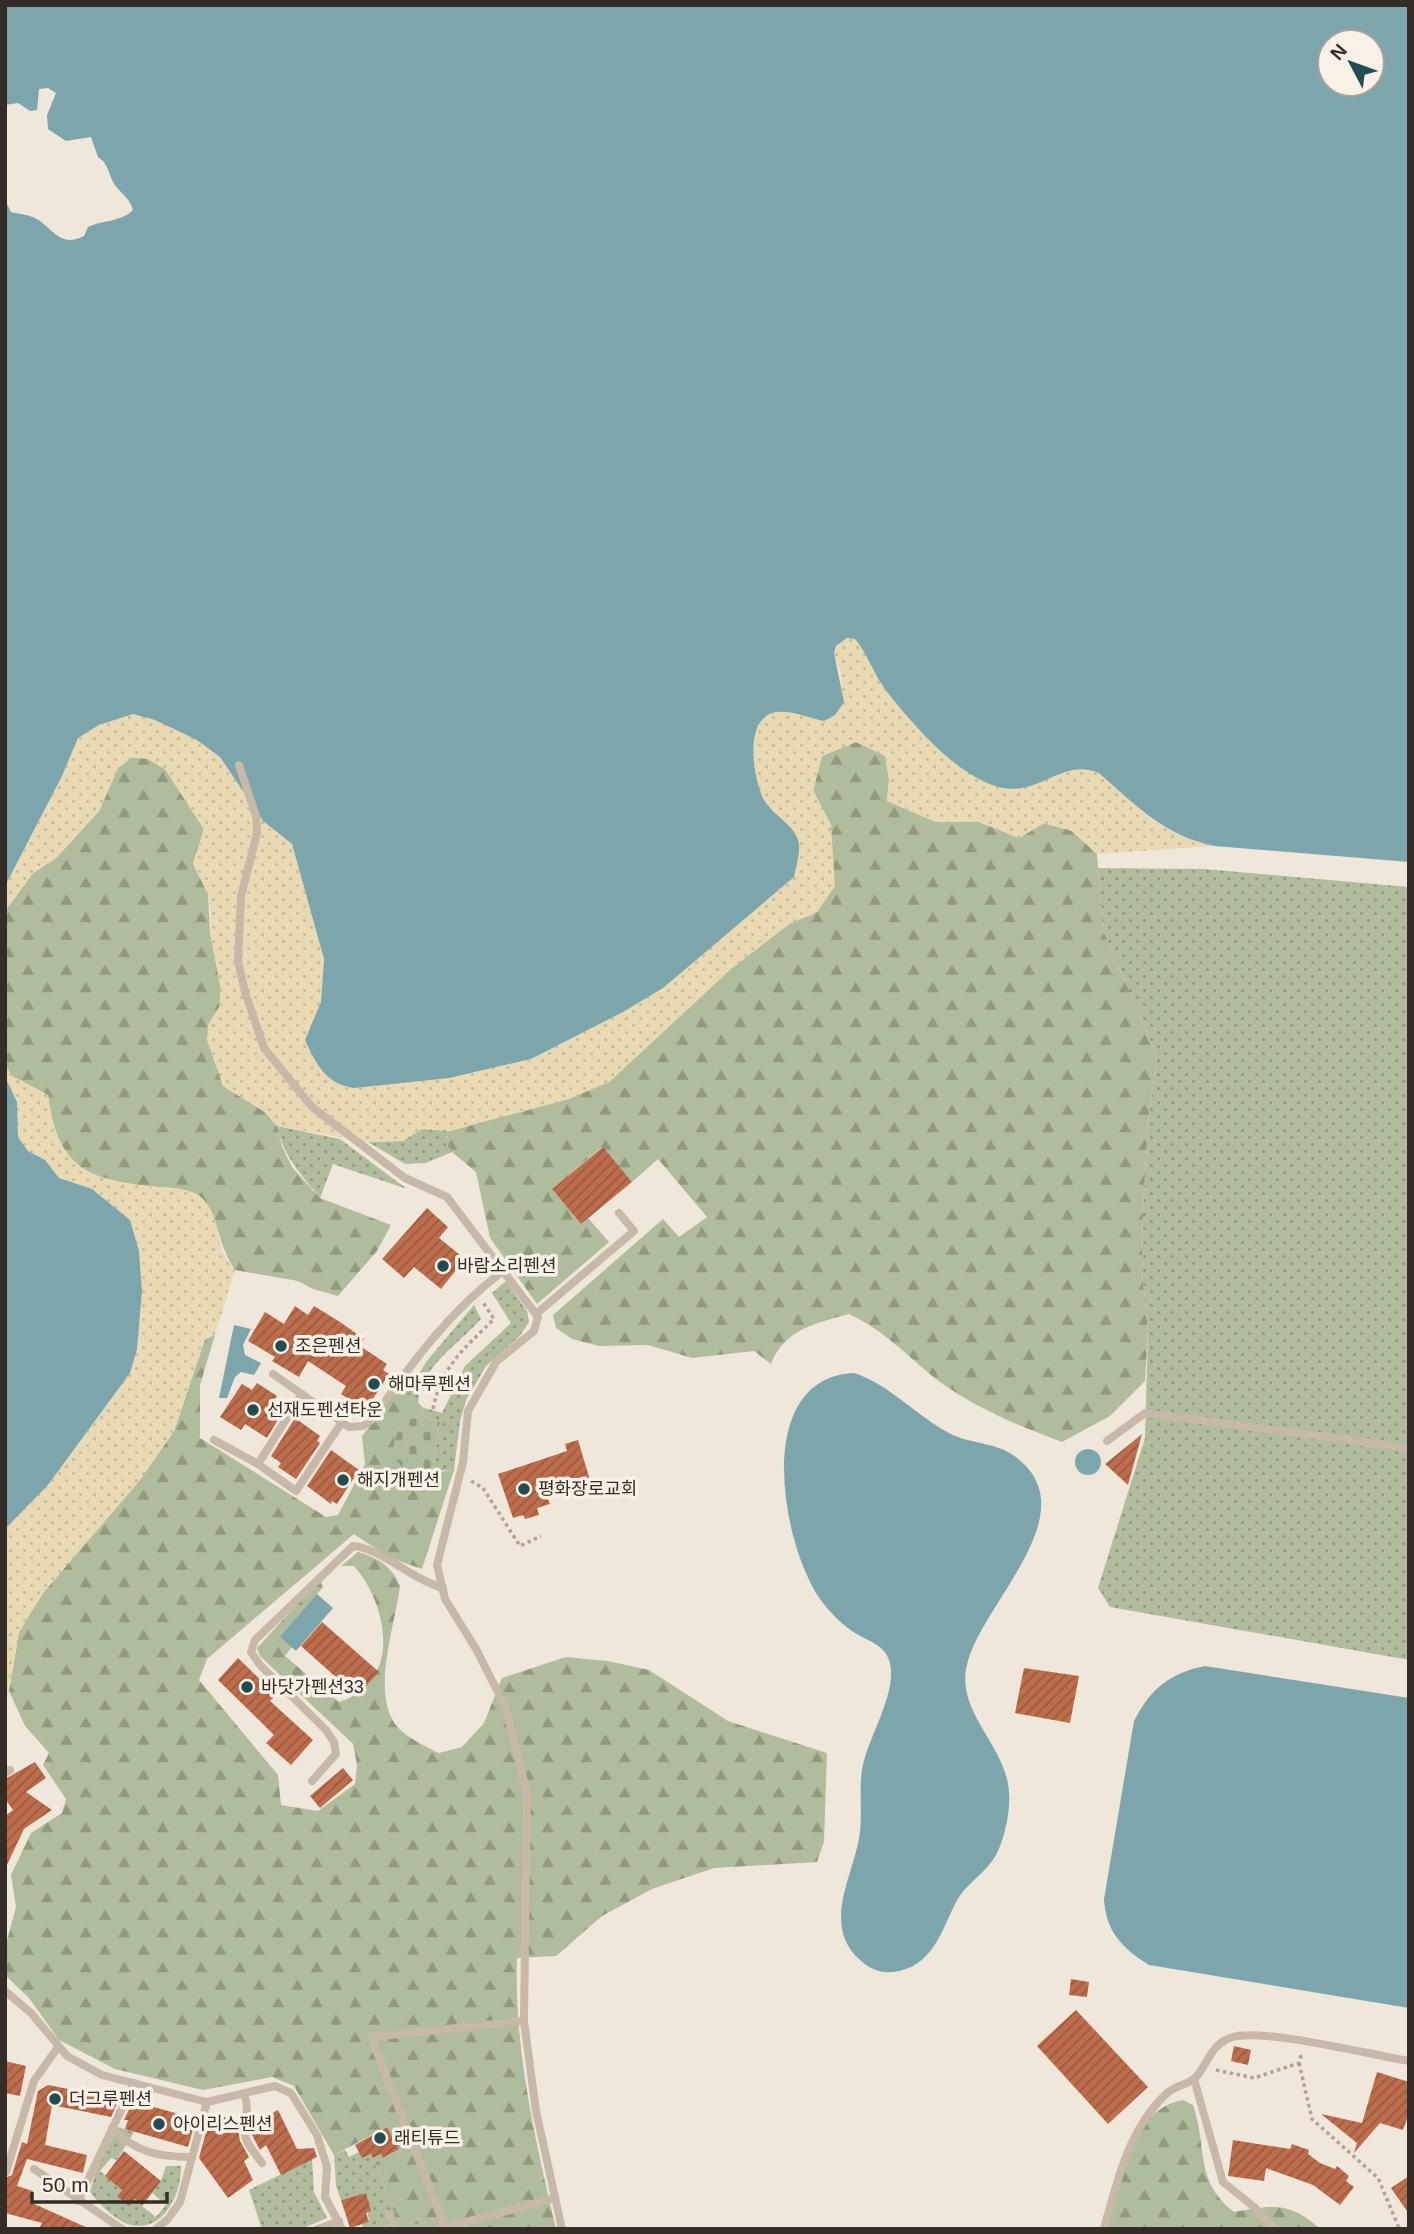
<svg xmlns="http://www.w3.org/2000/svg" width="1414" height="2234" viewBox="0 0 1414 2234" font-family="Helvetica,'Noto Sans KR',sans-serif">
  <defs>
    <pattern id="grass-dots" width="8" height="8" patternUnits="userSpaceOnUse" patternTransform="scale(1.75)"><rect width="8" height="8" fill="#b0bd9c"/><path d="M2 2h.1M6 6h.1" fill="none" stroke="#909a7f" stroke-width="1.8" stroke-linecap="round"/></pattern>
    <pattern id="forest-firs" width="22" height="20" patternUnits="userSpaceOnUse" patternTransform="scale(1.75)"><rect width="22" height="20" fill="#b0bd9c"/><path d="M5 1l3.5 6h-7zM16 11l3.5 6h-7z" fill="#909a7f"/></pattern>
    <pattern id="sand-dots" width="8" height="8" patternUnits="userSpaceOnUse" patternTransform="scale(1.75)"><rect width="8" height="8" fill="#e9dab3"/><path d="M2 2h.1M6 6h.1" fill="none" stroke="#c8bb9a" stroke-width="1.8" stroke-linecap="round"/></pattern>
    <pattern id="cemetery-stones" width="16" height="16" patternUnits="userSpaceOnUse" patternTransform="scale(1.75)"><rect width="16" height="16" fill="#b0bd9c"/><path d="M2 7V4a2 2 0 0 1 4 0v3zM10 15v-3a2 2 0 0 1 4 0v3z" fill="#909a7f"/></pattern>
    <pattern id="building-hatch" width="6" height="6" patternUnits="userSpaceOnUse" patternTransform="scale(1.75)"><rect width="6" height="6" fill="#bd6d4b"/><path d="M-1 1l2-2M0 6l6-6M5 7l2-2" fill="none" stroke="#9a5a3e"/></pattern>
  </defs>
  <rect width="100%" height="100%" fill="#f0e7db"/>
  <!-- grass -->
  <g fill="url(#grass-dots)">
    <path d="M1098,868L1205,869L1409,887V1660L1110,1607L1098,1588L1145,1438L1148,1331L1142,1272L1143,1211L1148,1123L1157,1056L1103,930Z"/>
    <path d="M277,1126L340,1139L407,1189L333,1164L320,1198C301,1174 284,1158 277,1126Z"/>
    <path d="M422,1129L450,1131L445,1142L452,1152L426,1163L405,1164L368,1142L403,1141Z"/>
    <path d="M506,1281L527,1311L529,1322L519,1337L486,1366L466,1400L460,1421L454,1470L432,1471L440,1422L421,1415L422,1407L442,1413L465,1366L511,1323L492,1293Z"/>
    <path d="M474,1305L481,1319C458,1345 420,1367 418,1403L408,1392L426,1362Z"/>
    <path d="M118,2127L134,2132L117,2160L111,2158L100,2171L122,2190L117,2196L134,2200L156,2217L166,2205L152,2193L161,2181L166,2166H181C182,2189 167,2227 138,2226C120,2226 100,2205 90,2192L96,2171Z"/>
    <path d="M345,2150L349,2157L359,2152L362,2158L371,2154L374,2158L381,2154L383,2158L375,2163L400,2225L422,2218L425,2229H363L362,2224L369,2222L366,2193L341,2200L336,2186L334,2155Z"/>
    <path d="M312,2159L314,2192L327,2218L301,2229H262L249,2190Z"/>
  </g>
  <!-- forest -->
  <g fill="url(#forest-firs)">
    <path d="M856,742L885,755L889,779L887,801L936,822H979L1019,838L1044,823L1072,831L1097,854L1103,930L1157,1056L1148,1123L1143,1211L1142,1272L1148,1331L1145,1381L1110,1416L1062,1442C1017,1425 975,1408 936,1379C906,1355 885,1331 849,1314C817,1323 784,1329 771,1364L754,1351L692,1358L648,1345L599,1346L572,1339L556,1328L553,1315L663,1219L679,1237L707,1217L658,1159L632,1182L602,1147L552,1189L581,1224L588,1218L609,1242L537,1304L490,1238L476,1172L452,1152L445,1142L450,1131L471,1122L609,1082L732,968L789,924L817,912L831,825L813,791L822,756Z"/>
    <path d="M132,757L148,759L165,769L204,829L193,864L208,894L210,933L221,989L219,1008L208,1025L223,1086L265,1112L277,1126L282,1146L292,1167L320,1198L391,1225L377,1251L338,1296L313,1289L298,1281L235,1270C214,1238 224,1220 190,1193C182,1187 168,1188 158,1187C89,1180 58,1171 48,1095L12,1076L5,1066V911L33,873L56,858L99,811L118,768Z"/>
    <path d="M215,1335L200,1385V1438L326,1517L338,1515L365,1464L362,1436L402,1384L422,1407L421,1415L413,1418L423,1474L454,1470L422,1569L390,1558L354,1534L207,1659L199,1680L278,1775L281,1805L318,1811L355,1784L357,1765L353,1744L260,1656L257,1648L320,1579L323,1587L281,1637L292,1647L285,1656L339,1702C402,1683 389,1606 354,1566H341L358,1552C378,1558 392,1566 400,1586C395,1625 374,1684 392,1719C399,1734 424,1746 439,1753L462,1747L484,1723L502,1678L566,1657L608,1661L649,1670L728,1721L827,1753L824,1842L817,1862L714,1868L652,1889L602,1916L556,1956L517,1958C514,2051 535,2138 556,2229H425L421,2218L400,2226L375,2163L399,2149L387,2127L334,2155L294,2086L272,2077L203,2090L115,2069L59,2040L29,1998L5,1975V1948L16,1907L11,1875L31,1833L62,1813L66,1799L43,1765L49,1753L25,1726L9,1691L19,1632L43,1593L140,1480L174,1431L205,1339Z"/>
    <path d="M1183,2100L1193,2105C1208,2149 1194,2180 1234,2212C1270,2205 1291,2201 1320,2229H1101C1103,2210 1137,2133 1150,2118C1159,2108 1171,2102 1183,2100Z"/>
  </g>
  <!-- sand -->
  <g fill="url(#sand-dots)">
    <path d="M847,638L855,639L868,655L883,687L1014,789C1031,784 1070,764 1087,768C1111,773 1131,804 1150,818C1171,833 1191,841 1215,846L1097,854L1073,831L1044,823L1019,838L979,822H936L887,801L889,779L885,756L856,742L822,756L813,790L831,825L835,886L817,912L789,924L732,968L609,1082L569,1099L450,1131L422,1129L403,1141L368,1142L277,1126L265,1112L223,1086L207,1040L208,1025L219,1008L221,989L210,933L211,914L208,894L193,863L204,829L165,769L148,759L132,757L118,768L99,811L56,858L33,873L5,911V886L62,776L78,738L99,725L133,714L155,720L197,740L220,757L263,821L292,844L324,959L321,1002L305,1040L354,1088L531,1059L623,1012L663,988L790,826C782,818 768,809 763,799C753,777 743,718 776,712C790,709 810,718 824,721C829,710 841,692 841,680C842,660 821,657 847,638Z"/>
    <path d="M5,1066L12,1076L48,1095C58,1176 95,1181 166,1188C178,1189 193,1189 202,1198C216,1212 217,1229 221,1247C223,1255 230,1263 235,1270L215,1335L205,1339L174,1431L140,1480L43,1593L19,1632L9,1691L5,1696V1529L48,1485L115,1394L137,1349L142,1291L139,1251L130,1220L92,1189L59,1178L45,1160L28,1151L18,1137L17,1102L5,1077Z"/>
  </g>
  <!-- cemetery -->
  <path fill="url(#cemetery-stones)" d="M421,1415L440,1422L432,1471C393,1485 375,1431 421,1415Z"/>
  <!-- water -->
  <g fill="#7ca6ab" fill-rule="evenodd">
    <path d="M5,5H1409V862L1215,846C1164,836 1137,806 1099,773C1067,759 1045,788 1013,789C967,789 911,723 885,689C873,673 868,654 855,639L847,638L836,646L834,653L844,702L835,715L824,721C810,718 791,710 776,712C743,718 753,776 763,798C771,815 796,824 799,844C800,854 796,867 794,877L663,988L623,1012L531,1059L449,1078L354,1088C326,1084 316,1064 305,1040L321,1002L324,959L292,844L263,821L220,757L197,740L155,720L133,714L99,725L78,738L62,776L5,886V200L11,212C20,214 32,215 40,221C56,233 62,247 84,236L88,227C103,220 121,222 133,210C129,196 119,193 113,182C108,172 108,163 98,157L91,137L66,141L48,129L47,115L56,93L48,88L39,89L37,110L30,111L18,103L5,105ZM1330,42H1372V84H1330Z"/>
    <path d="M5,1077L17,1102L18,1137L28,1151L45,1160L59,1178L92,1189L130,1220L139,1251L142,1291L137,1349L130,1373L48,1485L5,1529Z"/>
    <path d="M234,1325L251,1329L243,1345L245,1355L261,1363L254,1375L241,1372L235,1377L227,1398H219Z"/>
    <path d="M854,1373C892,1386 915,1415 949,1433C969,1444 994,1442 1013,1455C1023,1462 1033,1472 1037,1483C1060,1536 982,1610 968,1661C954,1706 997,1738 1007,1779C1012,1800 1008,1825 1000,1846C991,1872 967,1880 955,1904C941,1933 931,1968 893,1972C879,1973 870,1969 860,1960C820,1924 855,1874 860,1832C863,1807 857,1782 865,1757C872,1734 893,1695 891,1671C890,1645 870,1643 852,1631C840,1623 829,1611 820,1599C781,1543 752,1378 854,1373Z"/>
    <circle cx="1088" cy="1462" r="13"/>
    <path d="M317,1594L333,1608L296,1651L280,1637Z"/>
    <path d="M1205,1666L1409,1698V2008L1149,1965C1122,1948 1106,1932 1104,1899L1134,1721C1150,1689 1170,1673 1205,1666Z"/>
  </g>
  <!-- building -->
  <g fill="url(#building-hatch)">
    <path d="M603,1147L632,1182L581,1224L552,1189Z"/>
    <path d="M427,1208L448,1227L439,1238L465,1259L441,1289L414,1267L404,1278L382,1259Z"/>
    <path d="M295,1306L308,1315L314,1306L340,1322L364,1339L360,1346L387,1364L383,1370L389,1374L367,1408L363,1405L362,1408L341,1394L346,1386L308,1361L299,1377L272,1361L275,1357L248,1341L265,1312L284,1324Z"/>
    <path d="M257,1383L277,1396L270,1406L282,1413L267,1438L245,1424L241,1430L220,1417L242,1384L252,1390Z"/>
    <path d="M295,1418L320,1436L317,1441L320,1443L296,1479L278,1467L281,1463L271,1456Z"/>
    <path d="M1142,1434L1128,1485L1105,1464Z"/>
    <path d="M578,1440L590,1480L547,1496L550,1504L537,1508L539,1515L525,1519L523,1515L513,1518L498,1474L567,1451L565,1444Z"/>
    <path d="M331,1450L359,1470L337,1504L332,1501L331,1504L307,1486Z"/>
    <path d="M322,1622L379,1672L357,1696L301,1646Z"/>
    <path d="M238,1658L276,1695L270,1701L313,1740L291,1765L266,1743L274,1735L218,1680Z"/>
    <path d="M1024,1668L1079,1676L1070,1723L1015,1713Z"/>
    <path d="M35,1762L46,1778L26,1792L52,1810L24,1829L5,1869V1816L13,1810L5,1799V1779Z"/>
    <path d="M343,1768L353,1780L320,1808L310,1796Z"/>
    <path d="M1071,1979L1089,1982L1087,1997L1069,1995Z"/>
    <path d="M1076,2010L1148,2087L1108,2124L1037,2046Z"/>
    <path d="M1234,2046L1251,2050L1248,2065L1231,2061Z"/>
    <path d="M5,2061L26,2066L20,2096L5,2093Z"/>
    <path d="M1377,2072L1409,2082V2113L1403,2130L1380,2123L1354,2153L1357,2143L1321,2114L1362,2123Z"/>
    <path d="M48,2085L119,2099L111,2117L52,2105L45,2145L87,2155L83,2173L27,2159L17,2186L33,2191L30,2202L90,2229H39L42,2223L5,2213V2178L12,2175L22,2142L27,2144L38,2091Z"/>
    <path d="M133,2101L196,2119L188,2147L125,2129L128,2120H124Z"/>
    <path d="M278,2110L297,2149L314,2148L317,2157L281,2175L266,2145L260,2150L251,2133L252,2123Z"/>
    <path d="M225,2117L230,2133L238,2129L240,2141L249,2157L244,2161L253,2180L228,2198L199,2158L209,2121Z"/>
    <path d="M387,2127L399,2149L383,2158L381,2154L373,2158L371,2154L362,2158L355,2145Z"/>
    <path d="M1233,2140L1290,2149L1292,2144L1309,2150L1308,2154L1320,2163L1335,2169L1337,2166L1349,2176L1346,2181L1354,2187L1340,2205L1313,2185L1266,2168L1264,2181L1228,2176Z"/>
    <path d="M124,2151L161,2181L142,2206L135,2199L129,2206L117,2196L122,2190L105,2176Z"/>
    <path d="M1409,2176V2214L1391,2188Z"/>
    <path d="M366,2193L371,2211L366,2213L369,2222L350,2228L341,2200Z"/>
  </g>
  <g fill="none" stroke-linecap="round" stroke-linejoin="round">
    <!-- path -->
    <g stroke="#b2a292" stroke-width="3.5" stroke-dasharray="3.5 3.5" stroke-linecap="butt">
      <path d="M433,1409C442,1365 464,1349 494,1319L483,1302"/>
      <path d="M471,1481L483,1488L520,1546L541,1536"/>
      <path d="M1299,2063L1312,2119L1378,2178L1399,2228"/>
      <path d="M1216,2070L1254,2078L1299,2063L1302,2052"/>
    </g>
    <!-- lane -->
    <g stroke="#c7b8a8" stroke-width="8">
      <path d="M239,765L256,816L257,833L241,896L238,961L245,992L264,1048L312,1107L405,1178L447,1197L538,1317L534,1331L496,1362L468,1411L463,1462L437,1565L445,1599L476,1649L506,1708L527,1793L524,2021L536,2111L562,2229"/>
      <path d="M536,1314L634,1231L619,1213"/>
      <path d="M273,1374L349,1427L363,1426L373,1419C411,1363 450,1311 504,1270"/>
      <path d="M214,1440L258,1464L296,1491L342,1422"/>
      <path d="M1107,1441L1145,1413L1409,1448"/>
      <path d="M258,1464L302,1394"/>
      <path d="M5,1773L10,1770"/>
      <path d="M312,1781L336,1754L334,1742L326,1730L260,1665L251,1652L255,1640L353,1546C380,1548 411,1579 443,1588"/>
      <path d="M5,1991L31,2013L67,2056L102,2075L207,2102L275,2086L291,2093L317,2135L327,2167L325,2197L342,2229"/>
      <path d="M1194,2079L1223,2182L1254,2207L1274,2229"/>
      <path d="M244,2094C252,2116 241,2126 246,2139C249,2147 257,2156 262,2163"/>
      <path d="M112,2128C135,2152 158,2157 191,2157"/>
      <path d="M34,2169L122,2229"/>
      <path d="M6,2172L34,2081L58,2047"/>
      <path d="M78,2201L134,2083"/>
      <path d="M389,2214L394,2229"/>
      <path d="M445,2227L371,2037L524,2021"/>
      <path d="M156,2229L168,2219L180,2202L207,2102"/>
      <path d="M318,2229L339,2221"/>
      <path d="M439,2229L555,2198"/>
      <path d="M1104,2229C1117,2181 1129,2129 1166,2094C1174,2086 1186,2085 1194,2079C1207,2067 1210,2043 1233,2037C1262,2028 1373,2055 1409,2061"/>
    </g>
  </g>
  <!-- markers -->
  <g fill="#204c52" stroke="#f8f1e7" stroke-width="2.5">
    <circle cx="443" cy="1266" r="7"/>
    <circle cx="281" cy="1346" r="7"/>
    <circle cx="374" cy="1384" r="7"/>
    <circle cx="253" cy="1410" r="7"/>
    <circle cx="343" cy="1480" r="7"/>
    <circle cx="524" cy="1489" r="7"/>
    <circle cx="247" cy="1687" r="7"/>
    <circle cx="55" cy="2099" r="7"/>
    <circle cx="159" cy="2124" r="7"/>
    <circle cx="380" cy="2138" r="7"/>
  </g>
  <g text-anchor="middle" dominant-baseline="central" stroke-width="7" stroke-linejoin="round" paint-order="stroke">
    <!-- poi labels -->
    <g font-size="18" fill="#342c27" stroke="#f8f1e7" text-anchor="start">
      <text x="457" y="1266">바람소리펜션</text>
      <text x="295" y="1346">조은펜션</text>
      <text x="388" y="1384">해마루펜션</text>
      <text x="267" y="1410">선재도펜션타운</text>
      <text x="357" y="1480">해지개펜션</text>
      <text x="538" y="1489">평화장로교회</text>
      <text x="261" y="1687">바닷가펜션33</text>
      <text x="69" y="2099">더그루펜션</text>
      <text x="173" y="2124">아이리스펜션</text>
      <text x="394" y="2138">래티튜드</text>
    </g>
  </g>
  <!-- border -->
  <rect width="1414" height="2234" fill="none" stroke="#342c27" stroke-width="14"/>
  <!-- north arrow -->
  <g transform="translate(1351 63) rotate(311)"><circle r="33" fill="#f8f1e7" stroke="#aaa29a" stroke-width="2"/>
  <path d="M0-5L12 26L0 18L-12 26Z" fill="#204c52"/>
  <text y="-10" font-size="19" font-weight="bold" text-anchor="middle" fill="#342c27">N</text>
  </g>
  <!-- scale -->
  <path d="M32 2192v10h135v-10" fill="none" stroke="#342c27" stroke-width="3.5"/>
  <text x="42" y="2192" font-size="21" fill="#342c27" stroke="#f8f1e7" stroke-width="5" paint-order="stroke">50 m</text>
</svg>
